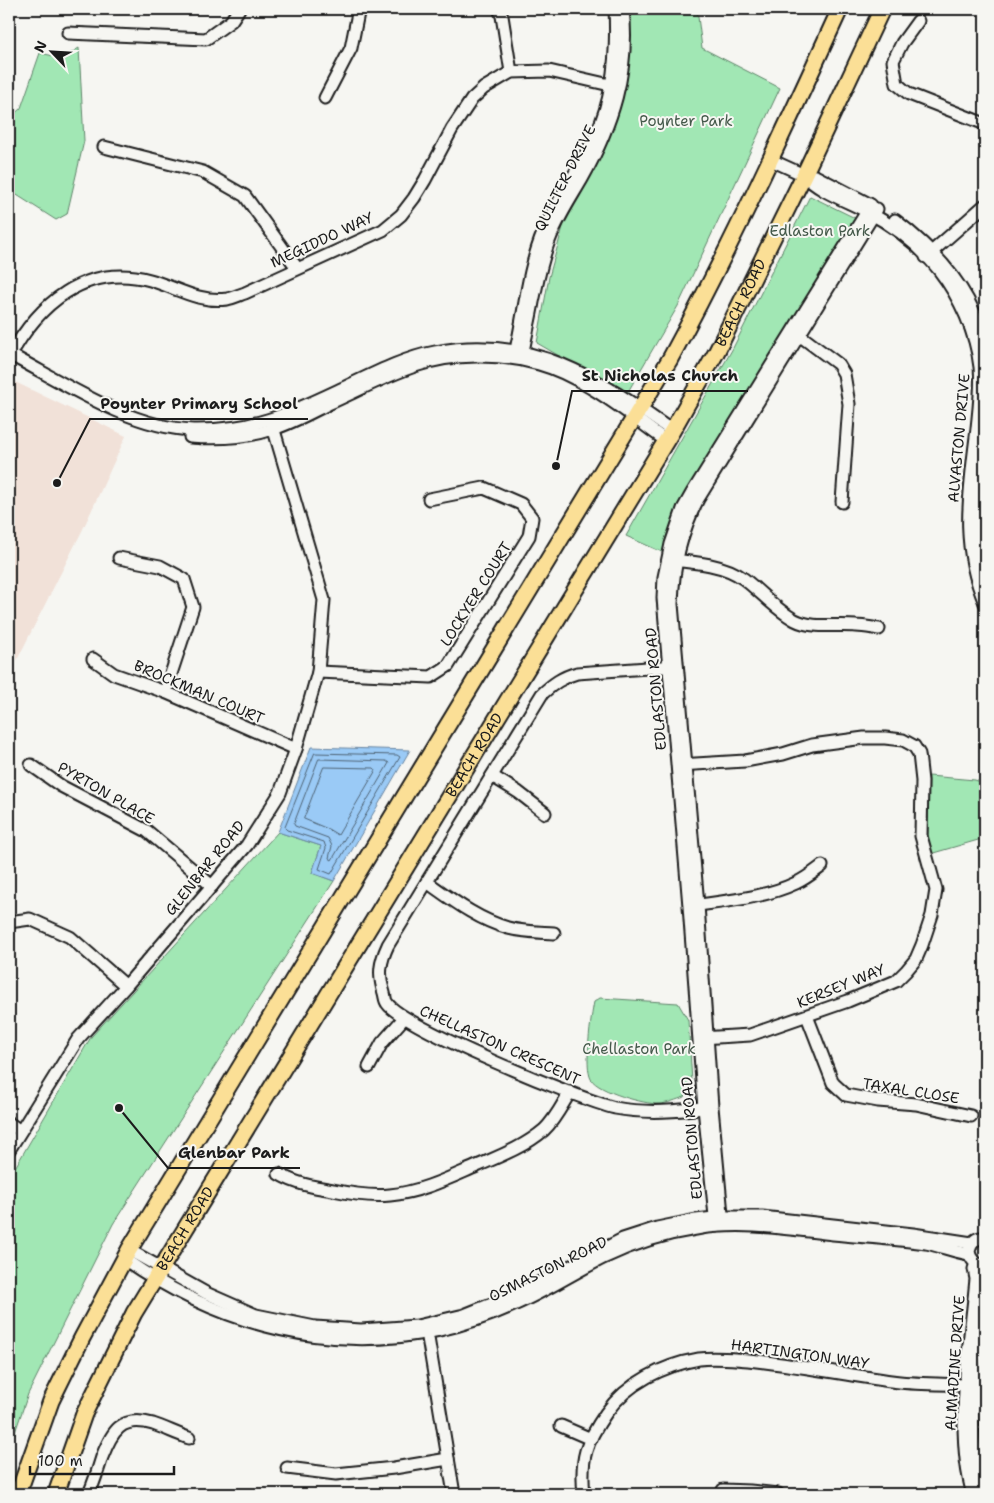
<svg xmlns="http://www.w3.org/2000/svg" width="994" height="1503" viewBox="0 0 994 1503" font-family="'Shantell Sans',sans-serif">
  <rect width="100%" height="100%" fill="#f6f6f2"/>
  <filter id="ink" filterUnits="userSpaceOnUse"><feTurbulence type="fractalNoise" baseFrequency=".02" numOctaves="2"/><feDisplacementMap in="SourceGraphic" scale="10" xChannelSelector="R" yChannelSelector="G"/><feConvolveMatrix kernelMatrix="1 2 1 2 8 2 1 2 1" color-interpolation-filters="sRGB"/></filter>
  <g filter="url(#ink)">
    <!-- built -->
    <path fill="#f1e1d8" d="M9,379L126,436L83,529L9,676Z"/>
    <!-- green -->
    <g fill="#a1e7b4" stroke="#5e8268">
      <path d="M629,9H697L702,48L780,88L678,306L626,395L537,343L549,277L566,216L626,77Z"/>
      <path d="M79,48L84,141L67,214L56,220L9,190V119L21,108L40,53L63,58Z"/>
      <path d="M810,196L857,219L682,501L662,552L626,536L733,348Z"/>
      <path d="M929,776L975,780L985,784V838L930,854L928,838Z"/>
      <path d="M278,832L321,846L312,873L334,881L113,1224L28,1394L9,1450V1178L91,1037Z"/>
      <path d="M600,998L678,1003L688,1020L692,1081L685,1097C677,1099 667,1104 659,1104C644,1104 599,1092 591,1079C584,1066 591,1017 594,1002Z"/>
    </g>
    <!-- water -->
    <path fill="#9acaf6" stroke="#68849f" d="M311,747L410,750L334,881L312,873L321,846L278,832Z"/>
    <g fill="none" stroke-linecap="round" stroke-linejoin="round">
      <!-- shore -->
      <g stroke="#4e6273" stroke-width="1">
        <path d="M315,753L397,755L400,757L331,874L319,869L326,848L324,842L287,830L285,828Z"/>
        <path d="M319,759L386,761L389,763L332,860L329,858L332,846L328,838L295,826L294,824Z"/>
        <path d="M324,767L374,768L376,770L338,835L328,829L304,819Z"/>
      </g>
      <!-- minor casing -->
      <g stroke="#1c1c1c" stroke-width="15">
        <g id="minor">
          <path d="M499,9L502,16L511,72"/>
          <path d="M918,21L902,43L893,61L897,84L909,94L985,124"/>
          <path d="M68,33L206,39L231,21L239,9"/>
          <path d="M325,98L351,48L358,13L357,9"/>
          <path d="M104,147L203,172L245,196L297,268"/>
          <path d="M771,160L804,175L815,176L869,204"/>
          <path d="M804,175C820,192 845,200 866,211C893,225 920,246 939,270C960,297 976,333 980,367C982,387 979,408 977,428C970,490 959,543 985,603"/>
          <path d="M895,220C937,252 977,296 985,350"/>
          <path d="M926,257L985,205"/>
          <path d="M794,331L838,364L844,374L849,404L842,502"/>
          <path d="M517,345C525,308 528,269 543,233C558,198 581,167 597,132C614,95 617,49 615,9"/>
          <path d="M9,354C64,383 130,428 193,430C253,431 288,414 341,389C371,375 403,358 435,352C531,333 598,378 672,431"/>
          <path d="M522,357C525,339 530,320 533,302C538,279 542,257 551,236C559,216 571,198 582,179C612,125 630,71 623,9"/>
          <path d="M9,358C38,304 85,263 150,280C175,287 199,303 227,299C233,298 239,295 245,293L383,230L401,215L414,198L425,180L452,129L472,99L484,88L511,72L549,71L610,85"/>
          <path d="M190,437C217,439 247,438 273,429C292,423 310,413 328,404C357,391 385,376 415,366C453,353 500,353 539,364C557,369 575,378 591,388C617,403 641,423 665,440"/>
          <path d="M983,438C978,486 971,533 985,580"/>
          <path d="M119,558L160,566L184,579L193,607L165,692"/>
          <path d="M670,560C694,562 724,564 744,579C761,592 776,610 795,620C812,629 837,624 856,626C864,626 872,628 879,629"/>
          <path d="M93,659L114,674L165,692L296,749"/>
          <path d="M676,666L577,673C562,677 553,684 542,694L388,945C380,962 378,974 384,993C385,996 385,1001 387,1003C402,1027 581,1100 615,1108C647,1114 679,1111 710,1107"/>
          <path d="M318,672L431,677L448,666L529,536L532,518L521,504L484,488L429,499"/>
          <path d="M31,765L61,786L147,831L212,886"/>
          <path d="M679,765L745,761L783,754L812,745L864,738H885L903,740L914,746L919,754L922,781L921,836L936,890L932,915L922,945L916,959L906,971L896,981L848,1001L750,1035L701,1038"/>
          <path d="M492,776L518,792L545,813"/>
          <path d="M427,882C451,899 478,920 508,928C522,932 539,932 554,933"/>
          <path d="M692,906C726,901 764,898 796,883C805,879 814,872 822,866"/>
          <path d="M9,922L30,919L70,937L126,986"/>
          <path d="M807,1016L833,1083L846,1095L878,1101L916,1104L971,1116"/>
          <path d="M369,1067L382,1043L404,1018"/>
          <path d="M9,1123L20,1131"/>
          <path d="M9,1150L78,1039L126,986L247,845L280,793L296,749L318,672L324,600L271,420"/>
          <path d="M279,1174C296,1184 314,1187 333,1190C352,1194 371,1197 390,1195C421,1192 449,1178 477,1166C500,1156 524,1147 544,1130C555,1120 562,1105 570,1092"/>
          <path d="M723,1225L712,1107L698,905L672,604C673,567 681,532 698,499L877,209"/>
          <path d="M716,1226L704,1108L689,906L663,598L664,577L671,544L683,509L692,493L871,205"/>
          <path d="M985,1238C976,1237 971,1242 969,1251C970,1260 976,1265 985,1265"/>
          <path d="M129,1250L206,1293L256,1315L315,1327L361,1330L417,1326L464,1315L519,1293L623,1239L657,1228L696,1220L723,1217H762L913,1234L972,1243"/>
          <path d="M124,1259C243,1341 381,1366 516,1304C546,1291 573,1273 603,1258C632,1244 663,1234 696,1229C741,1221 788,1229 833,1234C864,1237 895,1239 926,1243C941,1246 955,1252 969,1254"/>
          <path d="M426,1326L454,1494"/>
          <path d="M561,1426L591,1439"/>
          <path d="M287,1468L336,1474L394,1468L448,1459"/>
          <path d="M723,1490L750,1491L778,1494"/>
          <path d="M89,1494C94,1482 98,1470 102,1457C112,1431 121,1415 153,1424C165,1428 177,1434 189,1438"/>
          <path d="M584,1494C580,1458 586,1442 606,1413C627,1383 664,1365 699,1359C715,1357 732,1359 748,1360C796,1365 844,1374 891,1381C919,1385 947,1383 975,1386"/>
          <path d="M973,1494C954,1432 970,1344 976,1279L974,1269L976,1263"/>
          <path d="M983,1494C964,1427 977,1353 985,1285"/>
        </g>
      </g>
      <!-- major casing -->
      <g stroke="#1c1c1c" stroke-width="19">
        <g id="major">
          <path d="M18,1494L51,1401L82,1338L129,1250L670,359C732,245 786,127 840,9"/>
          <path id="s1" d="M56,1494L84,1414L134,1313L672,431L716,353L804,175L882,9"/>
        </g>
      </g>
      <!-- minor -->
      <use href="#minor" stroke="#f6f6f2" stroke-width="11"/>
      <!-- major -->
      <use href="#major" stroke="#fbdf96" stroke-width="15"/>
    </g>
  </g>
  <g text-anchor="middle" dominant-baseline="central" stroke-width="4" stroke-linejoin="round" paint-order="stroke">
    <!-- park labels -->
    <g font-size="15" fill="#44594a" stroke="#f6f6f2">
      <text x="686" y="121">Poynter Park</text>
      <text x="820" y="231">Edlaston Park</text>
      <text x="639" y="1049">Chellaston Park</text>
    </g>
    <!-- street labels -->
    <g font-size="15" fill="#1c1c1c" stroke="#f6f6f2">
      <text transform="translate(565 178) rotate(-63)">QUILTER DRIVE</text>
      <text transform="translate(322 240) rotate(-25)">MEGIDDO WAY</text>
      <text stroke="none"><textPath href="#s1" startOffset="1376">BEACH ROAD</textPath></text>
      <text transform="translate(959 438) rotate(-85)">ALVASTON DRIVE</text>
      <text transform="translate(476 594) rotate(-58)">LOCKYER COURT</text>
      <text transform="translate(656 689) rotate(-95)">EDLASTON ROAD</text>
      <text transform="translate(199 692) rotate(23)">BROCKMAN COURT</text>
      <text stroke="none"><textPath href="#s1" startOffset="851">BEACH ROAD</textPath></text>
      <text transform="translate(106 793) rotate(30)">PYRTON PLACE</text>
      <text transform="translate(205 868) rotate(-51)">GLENBAR ROAD</text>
      <text transform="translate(841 986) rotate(-22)">KERSEY WAY</text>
      <text transform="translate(500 1045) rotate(24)">CHELLASTON CRESCENT</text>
      <text transform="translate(911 1091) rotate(9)">TAXAL CLOSE</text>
      <text transform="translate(692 1138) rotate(-95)">EDLASTON ROAD</text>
      <text stroke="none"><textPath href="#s1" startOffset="296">BEACH ROAD</textPath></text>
      <text transform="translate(548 1269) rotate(-26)">OSMASTON ROAD</text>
      <text transform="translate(800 1354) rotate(8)">HARTINGTON WAY</text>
      <text transform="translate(955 1363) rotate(-86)">ALMADINE DRIVE</text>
    </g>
  </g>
  <!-- callouts -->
  <path fill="none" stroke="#1c1c1c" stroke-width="2" d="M556 466L572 391H748M57 483L90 419H308M119 1108L168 1168H300"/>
  <g fill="#1c1c1c" stroke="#f6f6f2" stroke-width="2">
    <circle cx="556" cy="466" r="5"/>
    <circle cx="57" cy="483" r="5"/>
    <circle cx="119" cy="1108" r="5"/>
  </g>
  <g font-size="16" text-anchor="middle" font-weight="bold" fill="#1c1c1c" stroke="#f6f6f2" stroke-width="4" stroke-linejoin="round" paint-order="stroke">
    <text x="660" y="381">St Nicholas Church</text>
    <text x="199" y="409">Poynter Primary School</text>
    <text x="234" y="1158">Glenbar Park</text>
  </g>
  <!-- margin -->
  <rect width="994" height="1503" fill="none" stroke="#f6f6f2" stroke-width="30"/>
  <rect x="15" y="15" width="964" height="1473" fill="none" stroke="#1c1c1c" stroke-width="2" filter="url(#ink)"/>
  <!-- north arrow -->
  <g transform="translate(52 52) rotate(295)" stroke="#f6f6f2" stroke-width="4" paint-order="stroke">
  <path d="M0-4L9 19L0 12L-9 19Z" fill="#1c1c1c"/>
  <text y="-8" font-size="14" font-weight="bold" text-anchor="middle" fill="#1c1c1c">N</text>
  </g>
  <!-- scale -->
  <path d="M30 1466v8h144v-8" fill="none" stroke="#1c1c1c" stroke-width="2.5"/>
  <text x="38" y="1466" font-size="15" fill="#1c1c1c" stroke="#f6f6f2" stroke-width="4" paint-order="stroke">100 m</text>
</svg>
